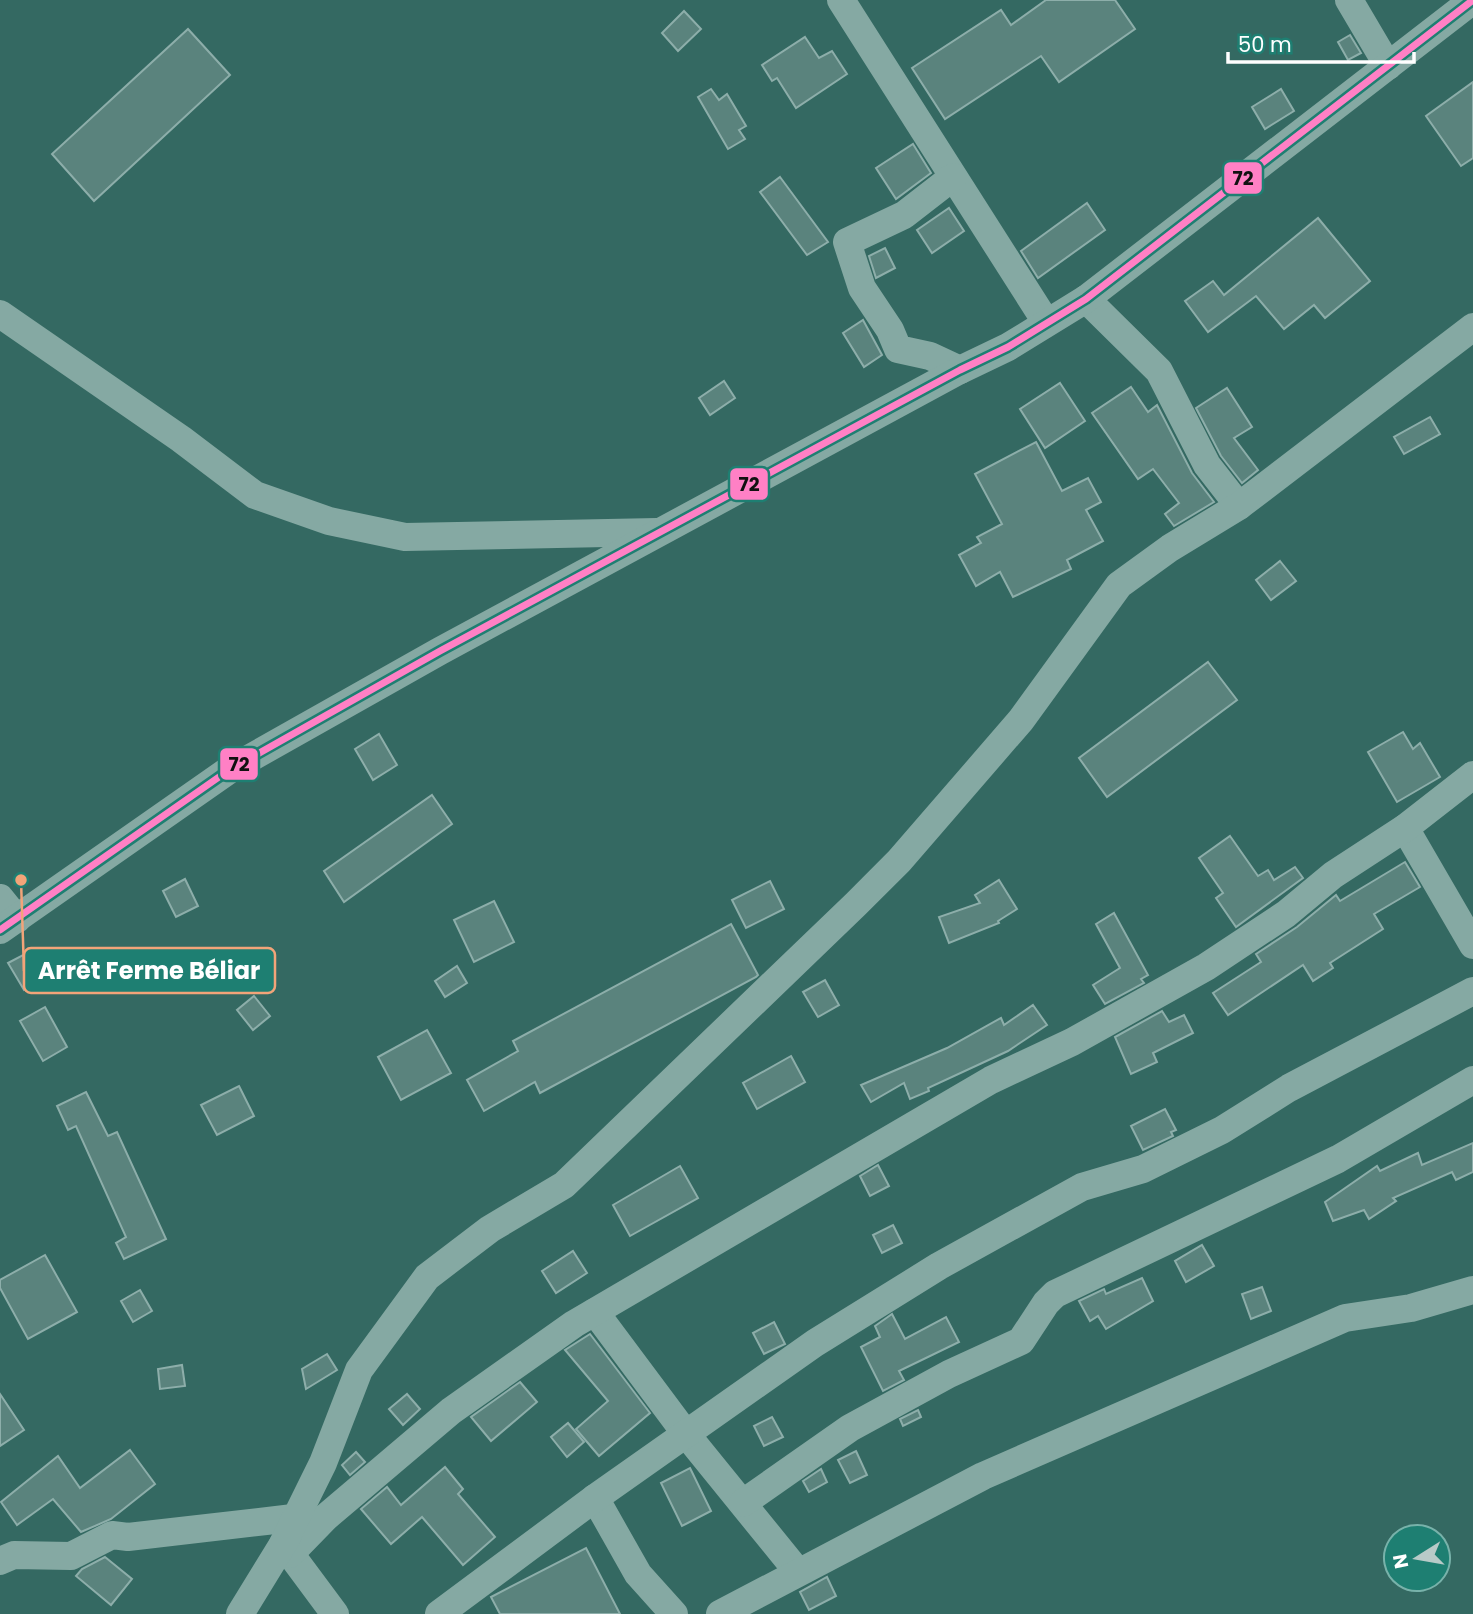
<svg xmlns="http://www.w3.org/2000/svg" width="1473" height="1614" viewBox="0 0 1473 1614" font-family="Poppins,sans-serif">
  <rect width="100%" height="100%" fill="#346962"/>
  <!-- building -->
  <g fill="#5a837d" stroke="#8daeaa" stroke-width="2">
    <path d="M1046,0H1115L1135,29L1059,82L1041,56L945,119L912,68L1001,10L1011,25Z"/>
    <path d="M684,11L701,29L678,51L662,33Z"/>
    <path d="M188,29L230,75L94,201L52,154Z"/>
    <path d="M1350,35L1361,53L1348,60L1338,42Z"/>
    <path d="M805,37L819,58L832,51L847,74L796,108L777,78L772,81L762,65Z"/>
    <path d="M1473,82V158L1461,166L1426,116Z"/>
    <path d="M711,89L719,100L727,94L746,126L739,130L745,139L728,149L698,97Z"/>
    <path d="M1281,89L1294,111L1265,129L1252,107Z"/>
    <path d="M913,144L931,173L896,199L876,168Z"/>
    <path d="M780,177L828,242L807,255L760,192Z"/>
    <path d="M1087,203L1105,230L1038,278L1021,251Z"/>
    <path d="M949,208L964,231L932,253L917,230Z"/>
    <path d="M1318,218L1370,281L1325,318L1314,305L1284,329L1256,296L1208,332L1185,301L1213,281L1224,295Z"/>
    <path d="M885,248L895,268L876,278L869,256Z"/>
    <path d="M863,320L882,355L864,367L843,333Z"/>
    <path d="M724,381L735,398L710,415L699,398Z"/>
    <path d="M1060,383L1085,421L1045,448L1020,409Z"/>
    <path d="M1131,387L1148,412L1157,405L1192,473L1214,502L1174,526L1165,514L1179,503L1153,469L1138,479L1092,413Z"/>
    <path d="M1227,388L1252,427L1234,438L1258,470L1242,483L1221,456L1196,408Z"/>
    <path d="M1430,417L1440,434L1404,454L1394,437Z"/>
    <path d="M1036,442L1062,491L1088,478L1101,502L1086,510L1103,541L1067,560L1071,569L1013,597L1000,572L976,586L959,555L981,543L977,537L1002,524L975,474Z"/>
    <path d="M1280,561L1296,581L1271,600L1256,580Z"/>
    <path d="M1208,662L1237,700L1107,797L1079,758Z"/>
    <path d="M1403,732L1413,749L1420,743L1440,777L1397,802L1368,752Z"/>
    <path d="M379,734L397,765L373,780L355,749Z"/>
    <path d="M432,795L452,824L344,902L324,871Z"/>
    <path d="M1230,836L1258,876L1268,870L1274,880L1295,867L1303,878L1236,927L1216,898L1223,893L1199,858Z"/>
    <path d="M1405,862L1420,887L1374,914L1383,929L1330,963L1333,968L1313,981L1303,965L1228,1015L1213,993L1261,962L1256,954L1297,927L1336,895L1340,901Z"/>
    <path d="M185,879L198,906L176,917L163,891Z"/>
    <path d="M999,880L1017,909L998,921L999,923L949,943L939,917L980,903L975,895Z"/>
    <path d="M770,881L784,909L746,928L732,900Z"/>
    <path d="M494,901L514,942L474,962L454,920Z"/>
    <path d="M1114,913L1148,975L1141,979L1144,983L1105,1004L1093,985L1120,968L1096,924Z"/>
    <path d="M731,924L758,975L756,977L540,1093L535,1082L484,1111L467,1080L518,1051L513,1041Z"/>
    <path d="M25,954L41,980L24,990L8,963Z"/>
    <path d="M457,966L467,983L445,997L435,981Z"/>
    <path d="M825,980L839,1005L818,1017L803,992Z"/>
    <path d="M254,996L270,1016L253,1030L237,1010Z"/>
    <path d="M1033,1005L1047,1025L1008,1051L928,1088L929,1091L910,1099L904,1083L871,1102L861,1085L947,1048L1001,1018L1004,1025Z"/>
    <path d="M45,1007L67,1047L43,1061L20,1021Z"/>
    <path d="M1162,1011L1169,1022L1184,1015L1193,1033L1153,1053L1157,1062L1131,1074L1115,1037Z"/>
    <path d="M427,1030L451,1073L401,1100L378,1057Z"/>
    <path d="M791,1056L805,1082L757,1109L743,1083Z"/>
    <path d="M239,1086L254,1116L217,1135L201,1105Z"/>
    <path d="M86,1092L108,1136L117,1132L166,1239L124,1259L116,1243L126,1237L76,1126L68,1130L57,1106Z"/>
    <path d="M1165,1109L1176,1130L1171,1132L1173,1136L1143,1150L1131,1126Z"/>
    <path d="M1473,1143V1172L1456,1180L1452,1172L1393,1198L1396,1201L1369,1219L1364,1210L1333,1221L1325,1202L1377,1166L1380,1171L1418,1153L1422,1165Z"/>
    <path d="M878,1165L889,1186L870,1196L860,1176Z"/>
    <path d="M680,1166L698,1198L630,1236L613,1205Z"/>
    <path d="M893,1225L902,1243L882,1253L873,1235Z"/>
    <path d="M1202,1245L1214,1266L1186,1282L1175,1261Z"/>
    <path d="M573,1251L587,1273L556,1293L542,1271Z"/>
    <path d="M45,1255L77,1312L28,1339L0,1288V1280Z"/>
    <path d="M1142,1278L1153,1301L1106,1329L1098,1316L1090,1321L1079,1301L1104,1289L1106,1294Z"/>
    <path d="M1262,1287L1271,1311L1251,1319L1242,1294Z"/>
    <path d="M140,1290L152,1311L133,1322L121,1301Z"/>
    <path d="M892,1314L905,1339L946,1317L959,1342L899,1371L904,1380L883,1391L861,1347L880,1337L875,1326Z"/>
    <path d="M774,1322L785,1344L764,1354L753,1333Z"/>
    <path d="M590,1334L650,1413L599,1456L576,1429L608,1401L565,1350Z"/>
    <path d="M327,1354L337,1370L306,1389L302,1369Z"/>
    <path d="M182,1365L185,1386L160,1389L158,1369Z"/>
    <path d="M520,1382L537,1402L491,1441L471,1417Z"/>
    <path d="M0,1394L24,1430L0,1446Z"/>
    <path d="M407,1394L420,1409L403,1425L389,1409Z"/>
    <path d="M918,1410L921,1417L903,1426L900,1419Z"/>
    <path d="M772,1417L783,1437L764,1446L754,1426Z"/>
    <path d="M568,1423L584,1442L567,1457L551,1437Z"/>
    <path d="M130,1450L155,1484L111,1519L81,1532L53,1499L17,1525L1,1502L58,1456L80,1488Z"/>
    <path d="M856,1451L867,1475L850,1483L838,1460Z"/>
    <path d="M356,1452L365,1462L350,1475L342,1465Z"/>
    <path d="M445,1467L463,1489L458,1494L495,1537L463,1565L422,1517L391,1544L361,1509L387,1487L401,1505Z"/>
    <path d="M690,1468L711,1511L682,1526L661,1483Z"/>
    <path d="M821,1469L827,1482L809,1492L803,1481Z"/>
    <path d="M586,1548L620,1614H500L491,1597Z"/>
    <path d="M105,1557L132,1579L111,1605L76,1576L82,1569Z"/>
    <path d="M827,1577L836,1596L809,1610L800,1592Z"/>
  </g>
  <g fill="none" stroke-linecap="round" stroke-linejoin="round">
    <!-- minor -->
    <g stroke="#85a9a3" stroke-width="28">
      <path d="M841,0L1046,322"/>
      <path d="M1349,0L1388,66"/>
      <path d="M953,177L904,215L847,242L862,288L890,330L898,349L930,356L960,370"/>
      <path d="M1086,299L1159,371L1207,465L1239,506"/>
      <path d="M0,314L181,439L255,495L329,521L405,537L657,532"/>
      <path d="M1405,828L1473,945"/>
      <path d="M0,898L17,919"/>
      <path d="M0,930L229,770L440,651L960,370L1008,347L1086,299L1473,0"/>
      <path d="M595,1312L686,1434L798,1572"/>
      <path d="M595,1498L638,1574L674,1614"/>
      <path d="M743,1503L850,1428L949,1374L1021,1341L1046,1303L1055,1294L1338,1159L1473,1080"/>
      <path d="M283,1544L335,1614"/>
      <path d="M290,1554L326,1517L451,1411L574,1324L991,1080L1072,1042L1206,967L1286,914L1333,875L1405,828L1473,775"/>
      <path d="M0,1561L14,1555L71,1556L112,1535L128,1537L293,1518"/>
      <path d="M240,1614L283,1544L323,1463L359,1370L427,1277L490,1229L564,1185L856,904L899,861L1021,720L1119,585L1170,548L1239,506L1473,327"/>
      <path d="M439,1614L595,1498L815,1343L939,1266L1082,1187L1143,1169L1222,1130L1289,1088L1473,991"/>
      <path d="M720,1614L983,1476L1345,1318L1411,1308L1473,1290"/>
    </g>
    <!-- bus-1 casing -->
    <g stroke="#1e7f72" stroke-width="12">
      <path id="bus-1" d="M0,930L229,770L440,651L960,370L1008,347L1086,299L1473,0"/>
    </g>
    <!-- bus-1 -->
    <use href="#bus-1" stroke="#ff80c5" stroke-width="7"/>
  </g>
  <!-- callouts -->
  <path fill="none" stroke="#f2a479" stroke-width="2.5" d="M21 880L24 971"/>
  <circle fill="#f2a479" stroke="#1e7f72" stroke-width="2.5" cx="21" cy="880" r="7"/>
  <rect fill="#1e7f72" stroke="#f2a479" stroke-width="2.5" x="24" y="948" width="251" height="45" rx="7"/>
  <g font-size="24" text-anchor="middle" font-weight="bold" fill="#fff">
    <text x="149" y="979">Arrêt Ferme Béliar</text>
  </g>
  <g stroke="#1e7f72" stroke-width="2.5">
    <rect x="1223" y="161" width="40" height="34" rx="7" fill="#ff80c5"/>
    <rect x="729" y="467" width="40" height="34" rx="7" fill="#ff80c5"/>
    <rect x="219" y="747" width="40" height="34" rx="7" fill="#ff80c5"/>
  </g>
  <g font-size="19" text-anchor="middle" font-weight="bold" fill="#111">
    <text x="1243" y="185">72</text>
    <text x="749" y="491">72</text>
    <text x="239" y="771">72</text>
  </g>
  <!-- north arrow -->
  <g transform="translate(1417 1558) rotate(259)"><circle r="33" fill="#1e7f72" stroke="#78b2aa" stroke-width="2"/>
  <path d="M0-5L12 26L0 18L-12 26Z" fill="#b8cac8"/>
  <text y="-10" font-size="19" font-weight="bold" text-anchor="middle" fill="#ffffff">N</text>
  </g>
  <!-- scale -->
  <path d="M1228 52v10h186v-10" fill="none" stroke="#ffffff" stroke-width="3.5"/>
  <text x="1238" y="52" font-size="21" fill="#ffffff" stroke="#1e7f72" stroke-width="5" paint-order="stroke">50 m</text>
</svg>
